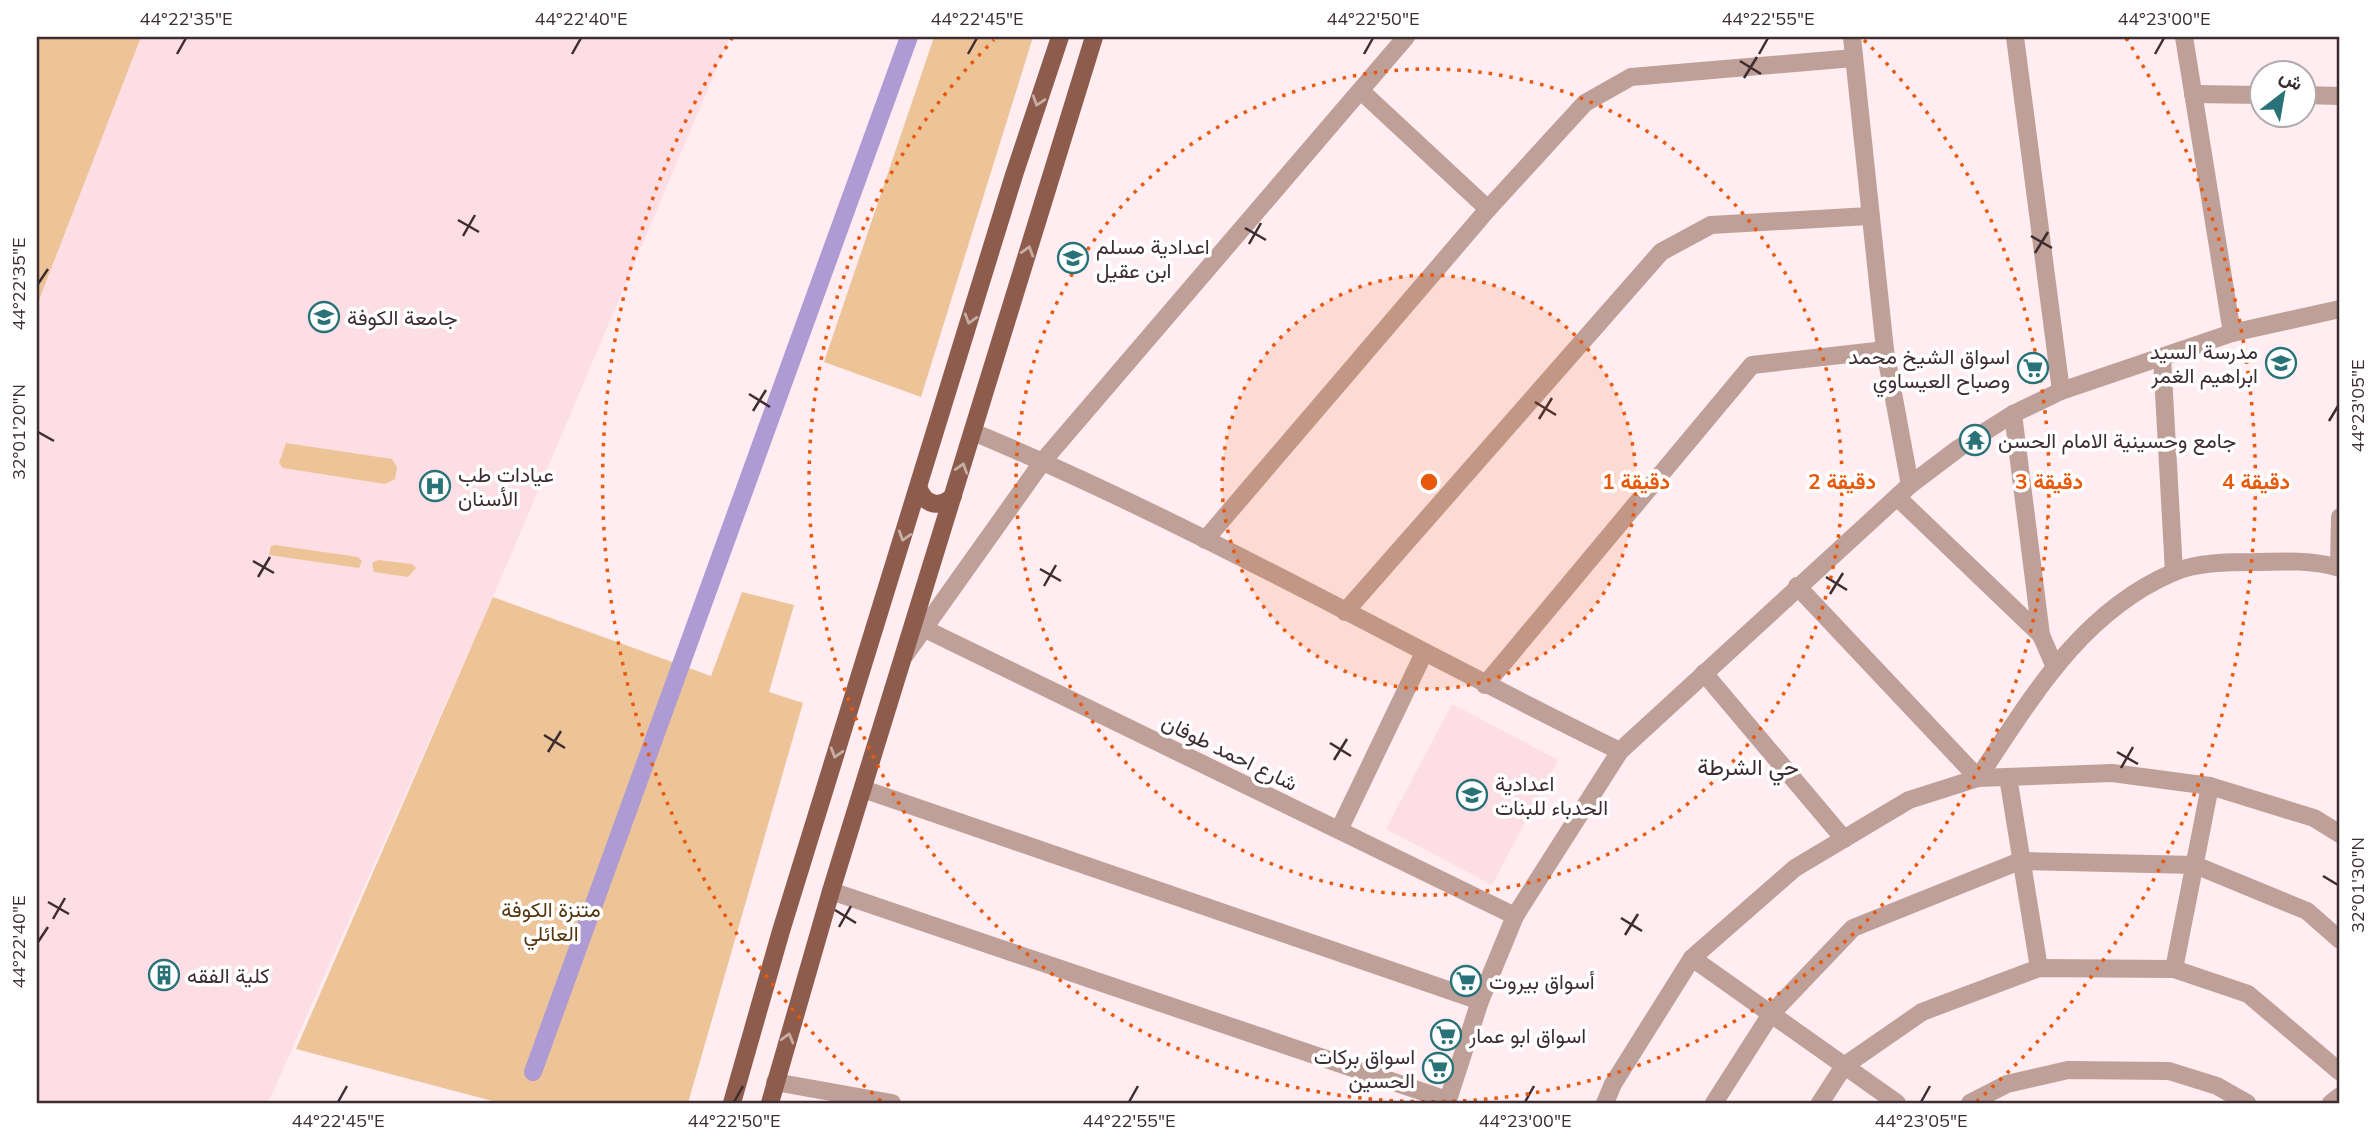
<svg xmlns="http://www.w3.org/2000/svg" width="2377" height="1140" viewBox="0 0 2377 1140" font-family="Mulish,Vazirmatn,sans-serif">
  <rect width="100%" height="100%" fill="#ffedf1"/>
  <!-- built -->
  <g fill="#fddee4">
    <path d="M37,37H730L493,597L268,1103H37Z"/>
    <path d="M1452,704L1558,760L1492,885L1386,829Z"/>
  </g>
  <!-- green -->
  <g fill="#edc498">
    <path d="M37,37H141L37,305Z"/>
    <path d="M934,37H1033L921,397L824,362Z"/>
    <path d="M286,443L392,459L397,467L395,479L385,484L283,468L279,463Z"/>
    <path d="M275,545L358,557L362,561L359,568L269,555L271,546Z"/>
    <path d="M378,560L412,564L416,568L408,577L374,572L372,563Z"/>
    <path d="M742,592L794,605L769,692L803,703L688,1103H500L296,1049L493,597L711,676Z"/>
  </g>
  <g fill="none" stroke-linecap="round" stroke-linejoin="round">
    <!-- canal -->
    <path stroke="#ae9bd3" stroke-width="18" d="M533,1072L909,37"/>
    <!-- minor -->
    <g stroke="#bea098" stroke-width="18">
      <path d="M1852,37L1885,350L1910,485"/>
      <path d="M2015,37L2061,391"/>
      <path d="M2184,37L2232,333"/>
      <path d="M1361,91L1488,209"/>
      <path d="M2193,94L2262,95"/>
      <path d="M2304,95L2340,96"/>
      <path d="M2162,357L2174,572"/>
      <path d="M2013,414L2041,635"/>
      <path d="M973,432C1195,524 1404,646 1620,751"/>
      <path d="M1897,497L2041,635L2054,665"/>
      <path d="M1205,540L1488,209L1585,103L1631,77L1854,58"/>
      <path d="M2339,567L2340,517"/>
      <path d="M1797,586L1978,778C2031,699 2080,613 2172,573C2196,562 2230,562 2256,562C2284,561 2313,560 2340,568"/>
      <path d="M1345,612L1661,252L1711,225L1869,216"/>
      <path d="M925,629L1515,916"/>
      <path d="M905,655L1043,461L1406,37"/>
      <path d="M1704,673L1844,839"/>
      <path d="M1485,685L1752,365L1885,350"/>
      <path d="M2008,777L2039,968"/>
      <path d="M863,789L1480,1001"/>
      <path d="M1339,830L1424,653"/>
      <path d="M831,891L1447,1100"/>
      <path d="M1692,958L1897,1103"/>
      <path d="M2174,969L2210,786"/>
      <path d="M775,1082L892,1103"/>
      <path d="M1447,1103L1480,1001L1515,916L1620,751L1910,485L1959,448L2013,414L2061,391L2232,333L2340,309"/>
      <path d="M1605,1103L1613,1084L1692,958L1795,868L1909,800L1978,778L2112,773L2210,786L2314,818L2340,834"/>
      <path d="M1714,1103L1771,1014L1853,928L2020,861L2195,865L2307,911L2340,940"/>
      <path d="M1820,1103L1844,1066L1922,1012L2039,968L2174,969L2248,994L2340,1072"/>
      <path d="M1970,1103L2007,1084L2068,1070L2169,1071L2217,1086L2247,1103"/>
      <path d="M2331,1103L2340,1096"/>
    </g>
    <!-- major -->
    <g stroke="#8e5c4d" stroke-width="18">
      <path d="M919,489C925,505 940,509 953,496"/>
      <path d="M732,1103L781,931L1014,175L1060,37"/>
      <path d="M770,1103L831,891L1094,37"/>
    </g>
  </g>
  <!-- one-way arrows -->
  <defs><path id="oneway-chevron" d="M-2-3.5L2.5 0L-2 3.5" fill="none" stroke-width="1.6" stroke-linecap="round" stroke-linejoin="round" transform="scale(1.75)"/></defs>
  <g stroke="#c6aea6">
    <use href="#oneway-chevron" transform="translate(1038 101) rotate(108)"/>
    <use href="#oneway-chevron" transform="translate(1028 251) rotate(-73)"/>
    <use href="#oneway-chevron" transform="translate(970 319) rotate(107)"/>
    <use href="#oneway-chevron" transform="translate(962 468) rotate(-73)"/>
    <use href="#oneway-chevron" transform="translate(904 536) rotate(107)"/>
    <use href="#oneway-chevron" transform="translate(836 753) rotate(107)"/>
    <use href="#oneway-chevron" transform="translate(788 1038) rotate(-74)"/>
  </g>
  <!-- ticks -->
  <path fill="none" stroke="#3d2d31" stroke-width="2.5" d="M177,54L186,38M572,54L581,38M968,54L977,38M1364,54L1373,38M1759,54L1768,38M2155,54L2164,38M1740,61L1761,74M1744,78L1757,57M458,220L479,232M1245,228L1266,240M463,236L475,215M2031,236L2052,248M1249,244L1261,223M2035,253L2048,232M38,284L48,269M749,394L770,407M1535,402L1556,415M753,411L766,390M1539,419L1552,398M2329,421L2338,406M38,432L54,441M253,561L274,573M1040,569L1061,581M258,577L270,557M1826,577L1847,590M1044,586L1056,565M1830,594L1843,573M544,735L565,748M1330,743L1351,756M548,752L561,731M2117,752L2138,764M1334,760L1347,739M2121,768L2133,747M2323,876L2338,885M48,902L69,914M835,910L856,923M1621,918L1642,931M53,919L65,898M839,927L851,906M1625,935L1638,914M38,942L48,927M338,1102L347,1086M734,1102L743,1086M1129,1102L1138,1086M1525,1102L1534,1086M1921,1102L1930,1086"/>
  <!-- distance rings -->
  <circle cx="1429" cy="482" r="207" fill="#e8590c" fill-opacity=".12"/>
  <g fill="none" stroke="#e8590c" stroke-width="3.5" stroke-dasharray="3.5 7">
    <circle cx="1429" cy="482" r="207"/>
    <circle cx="1429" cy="482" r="413"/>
    <path d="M1864 40A620 620 0 1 1 994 40"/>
    <path d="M881 1101A827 827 0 0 1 732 38M2126 38A827 827 0 0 1 1977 1101"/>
  </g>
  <!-- icons -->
  <defs>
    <g id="school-ring" transform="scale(1.575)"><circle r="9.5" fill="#fff" stroke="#297378" stroke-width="1.5"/><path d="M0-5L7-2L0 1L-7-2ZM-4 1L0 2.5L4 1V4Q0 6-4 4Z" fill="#297378"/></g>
    <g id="university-ring" transform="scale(1.575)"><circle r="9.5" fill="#fff" stroke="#297378" stroke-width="1.5"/><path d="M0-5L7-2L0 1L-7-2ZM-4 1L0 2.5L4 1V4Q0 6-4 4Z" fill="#297378"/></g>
    <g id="supermarket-ring" transform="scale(1.575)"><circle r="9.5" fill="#fff" stroke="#297378" stroke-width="1.5"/><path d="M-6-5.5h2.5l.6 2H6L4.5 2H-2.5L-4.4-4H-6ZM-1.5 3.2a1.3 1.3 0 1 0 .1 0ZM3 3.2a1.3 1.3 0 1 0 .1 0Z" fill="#297378"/></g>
    <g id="temple-ring" transform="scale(1.575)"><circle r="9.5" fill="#fff" stroke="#297378" stroke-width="1.5"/><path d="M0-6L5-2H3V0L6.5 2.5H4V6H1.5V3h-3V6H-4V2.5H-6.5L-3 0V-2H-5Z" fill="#297378"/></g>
    <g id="hospital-ring" transform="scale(1.575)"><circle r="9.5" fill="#fff" stroke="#297378" stroke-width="1.5"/><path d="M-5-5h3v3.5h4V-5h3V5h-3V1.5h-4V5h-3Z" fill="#297378"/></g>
    <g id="building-ring" transform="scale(1.575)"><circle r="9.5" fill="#fff" stroke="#297378" stroke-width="1.5"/><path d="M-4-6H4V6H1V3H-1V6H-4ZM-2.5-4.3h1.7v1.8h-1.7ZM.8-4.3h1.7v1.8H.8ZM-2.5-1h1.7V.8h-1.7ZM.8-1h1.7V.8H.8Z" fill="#297378"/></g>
  </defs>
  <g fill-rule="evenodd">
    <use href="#school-ring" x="1073" y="258"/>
    <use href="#university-ring" x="324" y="317"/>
    <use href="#school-ring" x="2281" y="363"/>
    <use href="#supermarket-ring" x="2033" y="368"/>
    <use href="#temple-ring" x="1975" y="440"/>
    <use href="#hospital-ring" x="435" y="486"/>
    <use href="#school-ring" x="1472" y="795"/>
    <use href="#building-ring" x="164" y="975"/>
    <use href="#supermarket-ring" x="1466" y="981"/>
    <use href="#supermarket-ring" x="1446" y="1035"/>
    <use href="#supermarket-ring" x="1438" y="1068"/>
  </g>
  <g text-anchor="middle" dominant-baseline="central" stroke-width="7" stroke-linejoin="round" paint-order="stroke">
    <!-- poi labels -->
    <g font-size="21" fill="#3d2d31" stroke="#fff" text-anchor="start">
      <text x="1096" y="246">اعدادية مسلم<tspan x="1096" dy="24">ابن عقيل</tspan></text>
      <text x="347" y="317">جامعة الكوفة</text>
      <text x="2258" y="351" text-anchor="end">مدرسة السيد<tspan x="2258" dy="24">ابراهيم الغمر</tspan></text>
      <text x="2010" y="356" text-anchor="end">اسواق الشيخ محمد<tspan x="2010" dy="24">وصباح العيساوي</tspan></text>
      <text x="1998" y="440">جامع وحسينية الامام الحسن</text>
      <text x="458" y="474">عيادات طب<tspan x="458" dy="24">الأسنان</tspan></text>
      <text x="1495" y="783">اعدادية<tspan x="1495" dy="24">الحدباء للبنات</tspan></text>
      <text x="187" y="975">كلية الفقه</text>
      <text x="1489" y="981">أسواق بيروت</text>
      <text x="1469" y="1035">اسواق ابو عمار</text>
      <text x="1415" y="1056" text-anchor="end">اسواق بركات<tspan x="1415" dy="24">الحسين</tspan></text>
    </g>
    <!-- street labels -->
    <g font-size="21" fill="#3d2d31" stroke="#fff">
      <text transform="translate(1230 752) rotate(26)">شارع احمد طوفان</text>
    </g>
    <!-- park labels -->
    <g font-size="21" fill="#54360f" stroke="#fff">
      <text x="551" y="909">متنزة الكوفة<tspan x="551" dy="24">العائلي</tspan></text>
    </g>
    <!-- neighbourhood labels -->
    <g font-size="23" fill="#3d2d31" stroke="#fff">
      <text x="1748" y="766">حي الشرطة</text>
    </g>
  </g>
  <circle cx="1429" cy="482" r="10" fill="#e8590c" stroke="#fff" stroke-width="3.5"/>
  <g font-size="21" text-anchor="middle" font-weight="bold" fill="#e8590c" stroke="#fff" stroke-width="7" stroke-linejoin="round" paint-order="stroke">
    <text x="1636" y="489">1 دقيقة</text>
    <text x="1842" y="489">2 دقيقة</text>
    <text x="2049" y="489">3 دقيقة</text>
    <text x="2256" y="489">4 دقيقة</text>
  </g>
  <!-- border -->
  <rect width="2377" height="1140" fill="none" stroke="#ffffff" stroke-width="77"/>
  <!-- north arrow -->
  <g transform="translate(2283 94) rotate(31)"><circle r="33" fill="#ffffff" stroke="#b1abad" stroke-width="2"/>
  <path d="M0-5L12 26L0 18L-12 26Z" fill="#297378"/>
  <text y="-10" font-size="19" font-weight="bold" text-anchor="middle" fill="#3d2d31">ش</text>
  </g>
  <rect x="38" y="38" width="2300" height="1064" fill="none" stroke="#3d2d31" stroke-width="2.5"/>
  <g font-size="18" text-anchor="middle" fill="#3d2d31">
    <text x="186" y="25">44°22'35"E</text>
    <text x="581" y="25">44°22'40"E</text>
    <text x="977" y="25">44°22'45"E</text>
    <text x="1373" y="25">44°22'50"E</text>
    <text x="1768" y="25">44°22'55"E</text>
    <text x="2164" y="25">44°23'00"E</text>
    <text transform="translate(19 284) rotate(-90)" y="6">44°22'35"E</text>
    <text transform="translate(2358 406) rotate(-90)" y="6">44°23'05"E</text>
    <text transform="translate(19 432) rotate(-90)" y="6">32°01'20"N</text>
    <text transform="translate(2358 885) rotate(-90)" y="6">32°01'30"N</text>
    <text transform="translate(19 942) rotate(-90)" y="6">44°22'40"E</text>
    <text x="338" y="1127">44°22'45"E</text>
    <text x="734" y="1127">44°22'50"E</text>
    <text x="1129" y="1127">44°22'55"E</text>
    <text x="1525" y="1127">44°23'00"E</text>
    <text x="1921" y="1127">44°23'05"E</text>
  </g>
</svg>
